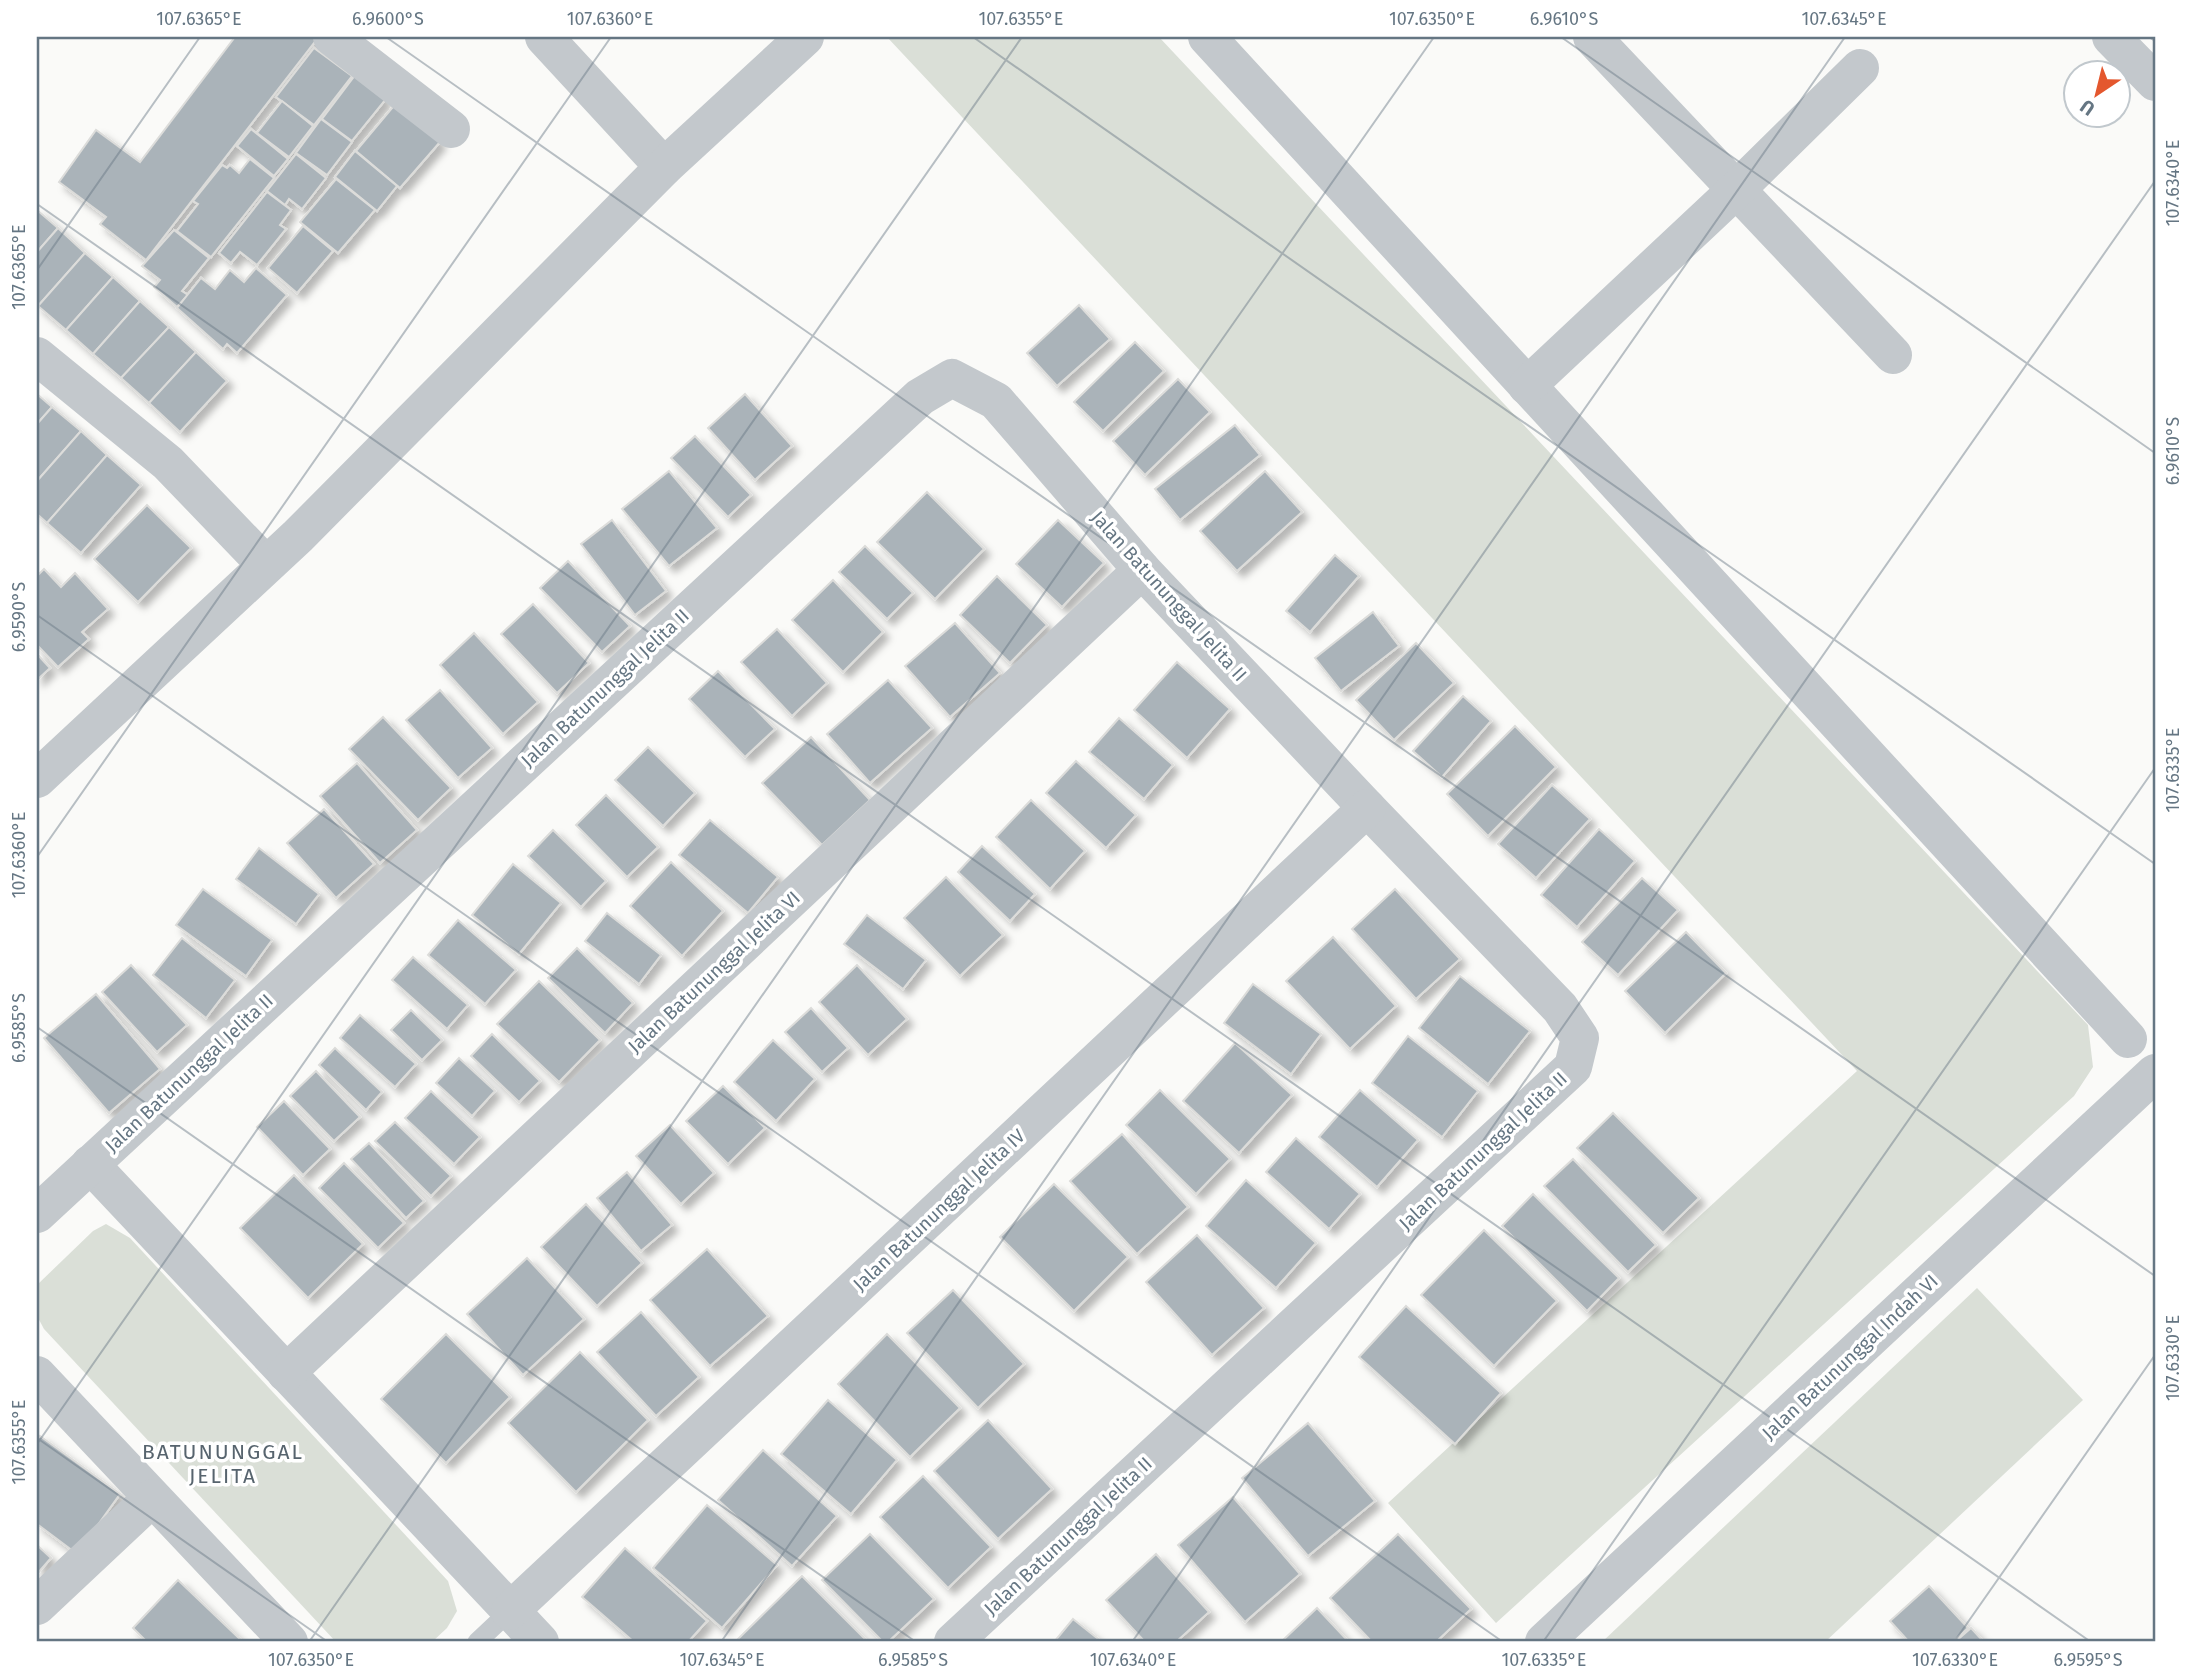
<svg xmlns="http://www.w3.org/2000/svg" width="2192" height="1679" viewBox="0 0 2192 1679" font-family="'Fira Sans',sans-serif">
  <defs>
    <filter id="shadow"><feDropShadow dx="6" dy="6" stdDeviation="3.5" flood-color="#0004"/></filter>
  </defs>
  <rect width="100%" height="100%" fill="#fafaf8"/>
  <!-- green -->
  <g fill="#dadfd7">
    <path d="M887,37H1159L2088,1025L2093,1067L2074,1096L1496,1623L1388,1503L1857,1071Z"/>
    <path d="M106,1224L130,1238L448,1581L457,1611L447,1628L432,1642H336L44,1329L37,1316V1285L93,1231Z"/>
    <path d="M1977,1288L2083,1400L1825,1642H1602Z"/>
  </g>
  <!-- building -->
  <g fill="#aab3b9" stroke="#dcdcda" stroke-width="2" filter="url(#shadow)">
    <path d="M235,37H314L317,39L146,260L100,224L106,217L59,182L96,130L140,162Z"/>
    <path d="M314,48L352,76L314,125L276,97Z"/>
    <path d="M356,74L386,99L352,141L322,119Z"/>
    <path d="M282,101L313,126L289,157L257,133Z"/>
    <path d="M397,102L440,142L400,188L356,151Z"/>
    <path d="M321,119L352,142L327,175L296,153Z"/>
    <path d="M251,129L288,159L274,176L237,146Z"/>
    <path d="M355,151L397,186L377,211L335,177Z"/>
    <path d="M296,154L326,178L302,209L289,199L285,205L267,191Z"/>
    <path d="M250,159L274,178L211,257L177,231L198,204L193,201L222,165L227,168L230,165L239,173Z"/>
    <path d="M336,179L375,210L338,253L300,222Z"/>
    <path d="M267,192L291,210L280,225L286,229L257,265L240,252L231,263L219,253Z"/>
    <path d="M37,210L58,228L37,252Z"/>
    <path d="M303,226L333,251L297,293L268,268Z"/>
    <path d="M58,228L85,253L38,306L37,252Z"/>
    <path d="M174,230L209,258L182,291L188,295L177,307L154,287L160,280L142,266Z"/>
    <path d="M85,253L113,277L66,330L38,306Z"/>
    <path d="M256,268L287,295L237,353L227,344L223,349L177,308L201,278L215,289L230,270L244,282Z"/>
    <path d="M113,277L140,301L93,354L66,330Z"/>
    <path d="M140,301L169,327L121,378L93,354Z"/>
    <path d="M1079,305L1110,339L1057,386L1027,353Z"/>
    <path d="M169,327L196,352L149,403L121,378Z"/>
    <path d="M1135,342L1164,371L1103,431L1074,402Z"/>
    <path d="M196,352L227,381L180,432L149,403Z"/>
    <path d="M1178,379L1210,412L1145,475L1113,441Z"/>
    <path d="M37,394L52,407L37,424Z"/>
    <path d="M745,394L792,446L755,480L708,428Z"/>
    <path d="M52,407L81,431L37,481V424Z"/>
    <path d="M1235,425L1260,455L1180,520L1155,489Z"/>
    <path d="M81,431L107,455L47,523L37,514V481Z"/>
    <path d="M695,436L751,495L728,517L671,458Z"/>
    <path d="M107,455L141,485L81,553L47,523Z"/>
    <path d="M669,471L717,528L669,566L622,509Z"/>
    <path d="M1265,471L1302,512L1237,571L1200,531Z"/>
    <path d="M927,492L984,549L935,599L877,542Z"/>
    <path d="M147,505L191,548L138,602L94,559Z"/>
    <path d="M612,520L666,591L635,615L581,544Z"/>
    <path d="M1058,520L1104,563L1062,607L1016,564Z"/>
    <path d="M865,546L913,593L887,619L839,572Z"/>
    <path d="M1335,555L1359,576L1310,632L1286,611Z"/>
    <path d="M568,561L630,626L602,652L540,588Z"/>
    <path d="M44,569L61,587L75,573L108,609L82,632L89,639L58,667L37,645V576Z"/>
    <path d="M997,576L1047,625L1010,663L960,615Z"/>
    <path d="M833,580L883,632L843,672L792,620Z"/>
    <path d="M533,604L589,663L557,693L501,634Z"/>
    <path d="M1373,612L1399,646L1341,691L1315,658Z"/>
    <path d="M955,623L1000,673L950,717L905,666Z"/>
    <path d="M777,629L827,683L792,716L741,662Z"/>
    <path d="M474,633L538,702L503,734L440,665Z"/>
    <path d="M1416,643L1454,683L1394,740L1356,700Z"/>
    <path d="M37,654L50,668L37,680Z"/>
    <path d="M1177,662L1230,709L1187,758L1134,710Z"/>
    <path d="M718,671L775,729L745,757L689,699Z"/>
    <path d="M888,680L932,728L870,783L827,734Z"/>
    <path d="M440,690L492,748L458,778L406,720Z"/>
    <path d="M1463,696L1491,721L1442,777L1413,751Z"/>
    <path d="M383,717L451,788L418,820L349,749Z"/>
    <path d="M1119,718L1173,765L1144,799L1089,752Z"/>
    <path d="M1515,726L1556,767L1488,836L1447,794Z"/>
    <path d="M811,737L870,800L822,845L762,783Z"/>
    <path d="M648,747L695,793L663,826L615,780Z"/>
    <path d="M1076,761L1136,815L1106,848L1046,793Z"/>
    <path d="M357,763L417,830L380,863L320,796Z"/>
    <path d="M1552,785L1590,819L1536,878L1498,844Z"/>
    <path d="M606,795L658,847L627,877L576,825Z"/>
    <path d="M1031,800L1085,851L1050,889L996,837Z"/>
    <path d="M324,809L374,864L336,898L287,843Z"/>
    <path d="M710,820L778,877L748,913L679,855Z"/>
    <path d="M1599,829L1635,861L1577,927L1541,895Z"/>
    <path d="M553,830L606,881L581,907L528,856Z"/>
    <path d="M982,846L1035,894L1010,921L958,872Z"/>
    <path d="M259,848L319,894L296,924L236,879Z"/>
    <path d="M671,862L723,911L682,956L630,906Z"/>
    <path d="M513,864L561,903L519,954L472,915Z"/>
    <path d="M946,877L1003,935L960,976L904,918Z"/>
    <path d="M1642,878L1678,910L1618,975L1582,942Z"/>
    <path d="M203,889L272,940L246,976L176,925Z"/>
    <path d="M1395,889L1460,959L1416,999L1352,929Z"/>
    <path d="M607,913L661,955L639,984L585,941Z"/>
    <path d="M867,915L926,960L903,989L844,944Z"/>
    <path d="M458,920L516,970L485,1004L428,955Z"/>
    <path d="M1686,932L1726,973L1665,1033L1625,991Z"/>
    <path d="M1333,937L1396,1006L1350,1049L1286,981Z"/>
    <path d="M182,938L235,980L206,1018L153,975Z"/>
    <path d="M577,948L633,1003L605,1033L548,978Z"/>
    <path d="M413,957L468,1005L447,1029L392,980Z"/>
    <path d="M131,965L187,1025L157,1052L102,992Z"/>
    <path d="M857,965L907,1019L868,1055L819,1002Z"/>
    <path d="M1460,976L1530,1031L1488,1084L1419,1028Z"/>
    <path d="M539,981L600,1040L559,1082L497,1024Z"/>
    <path d="M1253,984L1321,1034L1291,1074L1224,1023Z"/>
    <path d="M96,994L160,1069L109,1113L44,1038Z"/>
    <path d="M811,1008L848,1048L822,1072L785,1032Z"/>
    <path d="M411,1010L442,1040L422,1060L391,1030Z"/>
    <path d="M360,1015L416,1064L395,1087L340,1038Z"/>
    <path d="M492,1034L540,1081L519,1102L471,1056Z"/>
    <path d="M1408,1036L1478,1091L1442,1137L1372,1083Z"/>
    <path d="M773,1040L815,1079L776,1121L734,1082Z"/>
    <path d="M1235,1043L1292,1095L1239,1153L1183,1101Z"/>
    <path d="M335,1048L382,1092L366,1110L319,1065Z"/>
    <path d="M459,1058L495,1091L472,1116L436,1083Z"/>
    <path d="M316,1071L360,1117L334,1141L290,1096Z"/>
    <path d="M723,1086L765,1128L728,1164L686,1121Z"/>
    <path d="M1160,1090L1230,1159L1196,1194L1126,1125Z"/>
    <path d="M1360,1090L1418,1140L1377,1187L1319,1137Z"/>
    <path d="M431,1091L480,1137L454,1164L405,1118Z"/>
    <path d="M284,1101L330,1149L303,1175L257,1127Z"/>
    <path d="M1613,1113L1699,1198L1663,1233L1577,1148Z"/>
    <path d="M395,1122L451,1176L431,1196L375,1141Z"/>
    <path d="M670,1125L714,1173L681,1204L636,1156Z"/>
    <path d="M1122,1134L1188,1207L1137,1254L1070,1181Z"/>
    <path d="M1296,1138L1360,1194L1329,1229L1266,1172Z"/>
    <path d="M369,1143L424,1201L406,1218L351,1159Z"/>
    <path d="M1573,1159L1656,1245L1628,1272L1544,1186Z"/>
    <path d="M344,1163L404,1223L378,1248L319,1188Z"/>
    <path d="M627,1172L672,1225L641,1251L597,1198Z"/>
    <path d="M294,1175L363,1244L308,1298L240,1228Z"/>
    <path d="M1246,1180L1316,1243L1276,1288L1206,1226Z"/>
    <path d="M1054,1184L1128,1257L1074,1311L1000,1237Z"/>
    <path d="M1533,1194L1619,1278L1587,1311L1502,1226Z"/>
    <path d="M586,1204L642,1263L597,1306L541,1247Z"/>
    <path d="M1484,1230L1557,1301L1494,1366L1421,1295Z"/>
    <path d="M1197,1235L1264,1308L1212,1355L1146,1282Z"/>
    <path d="M707,1249L768,1316L710,1366L650,1300Z"/>
    <path d="M527,1258L584,1319L523,1375L467,1314Z"/>
    <path d="M953,1290L1024,1364L978,1408L907,1333Z"/>
    <path d="M1406,1306L1501,1393L1455,1444L1359,1357Z"/>
    <path d="M641,1312L699,1377L656,1416L597,1352Z"/>
    <path d="M446,1334L510,1397L446,1463L381,1399Z"/>
    <path d="M887,1334L960,1408L910,1457L838,1384Z"/>
    <path d="M580,1352L648,1420L576,1492L508,1423Z"/>
    <path d="M828,1400L897,1460L851,1514L781,1454Z"/>
    <path d="M988,1420L1052,1489L998,1539L934,1471Z"/>
    <path d="M1308,1423L1375,1501L1308,1556L1242,1478Z"/>
    <path d="M40,1436L120,1494L77,1554L37,1524V1440Z"/>
    <path d="M763,1450L837,1516L792,1566L718,1500Z"/>
    <path d="M923,1476L991,1547L948,1588L880,1517Z"/>
    <path d="M1233,1497L1300,1574L1245,1622L1178,1545Z"/>
    <path d="M707,1505L777,1565L722,1628L653,1568Z"/>
    <path d="M870,1534L934,1599L888,1642H883L822,1580Z"/>
    <path d="M1398,1534L1471,1609L1436,1642H1372L1330,1598Z"/>
    <path d="M37,1545L51,1558L37,1574Z"/>
    <path d="M625,1548L707,1621L688,1642H634L582,1597Z"/>
    <path d="M1156,1554L1209,1612L1176,1642H1145L1106,1600Z"/>
    <path d="M802,1576L868,1642H735Z"/>
    <path d="M178,1580L243,1642H147L133,1628Z"/>
    <path d="M1929,1586L1968,1628L1953,1642H1909L1890,1621Z"/>
    <path d="M1317,1608L1349,1642H1281Z"/>
    <path d="M1073,1619L1102,1642H1054Z"/>
    <path d="M1971,1628L1984,1642H1955Z"/>
  </g>
  <g fill="none" stroke-linecap="round" stroke-linejoin="round">
    <!-- service -->
    <path stroke="#c3c8cc" stroke-width="19" d="M477,1642L510,1611"/>
    <!-- minor -->
    <g stroke="#c3c8cc" stroke-width="38">
      <path d="M332,37L451,129"/>
      <path d="M544,37L664,167"/>
      <path d="M1207,37L2128,1039"/>
      <path d="M1592,37L1893,355"/>
      <path d="M2111,37L2155,82"/>
      <path d="M37,356L168,463L266,565"/>
      <path d="M1527,386L1738,188L1860,68"/>
      <path d="M37,779L298,536L664,167L805,37"/>
      <path d="M90,1164L540,1642"/>
      <path d="M37,1214L920,397L952,378L996,401L1142,570L1367,808L1560,1008L1580,1038L1573,1067L953,1642"/>
      <path d="M286,1373L1142,570"/>
      <path d="M37,1375L289,1642"/>
      <path d="M37,1606L152,1498"/>
      <path d="M510,1611L1367,808"/>
      <path d="M1544,1642L2155,1073"/>
    </g>
  </g>
  <!-- ticks -->
  <path fill="none" stroke="#657683" stroke-width="2" stroke-opacity="0.45" d="M386,37L2155,1276M973,37L2155,864M1561,37L2155,453M2149,37L2155,41M37,204L2091,1642M37,270L200,37M37,615L1503,1642M37,857L611,37M37,1027L916,1642M37,1438L328,1642M37,1444L1022,37M309,1642L1434,37M721,1642L1845,37M1132,1642L2155,181M1543,1642L2155,768M1954,1642L2155,1355"/>
  <g text-anchor="middle" dominant-baseline="central" stroke-width="7" stroke-linejoin="round" paint-order="stroke">
    <!-- street labels -->
    <g font-size="19" fill="#657683" stroke="#fff">
      <text transform="translate(1169 596) rotate(48)">Jalan Batununggal Jelita II</text>
      <text transform="translate(605 688) rotate(-43)">Jalan Batununggal Jelita II</text>
      <text transform="translate(714 972) rotate(-43)">Jalan Batununggal Jelita VI</text>
      <text transform="translate(189 1073) rotate(-43)">Jalan Batununggal Jelita II</text>
      <text transform="translate(1483 1151) rotate(-43)">Jalan Batununggal Jelita II</text>
      <text transform="translate(939 1210) rotate(-43)">Jalan Batununggal Jelita IV</text>
      <text transform="translate(1850 1357) rotate(-43)">Jalan Batununggal Indah VI</text>
      <text transform="translate(1068 1536) rotate(-43)">Jalan Batununggal Jelita II</text>
    </g>
    <!-- neighbourhood labels -->
    <g font-size="21" letter-spacing="2" fill="#57646e" stroke="#fff">
      <text x="223" y="1452">BATUNUNGGAL<tspan x="223" dy="24">JELITA</tspan></text>
    </g>
  </g>
  <!-- border -->
  <rect width="2192" height="1679" fill="none" stroke="#ffffff" stroke-width="77"/>
  <!-- north arrow -->
  <g transform="translate(2097 94) rotate(215)"><circle r="33" fill="#ffffff" stroke="#c1c8cd" stroke-width="2"/>
  <path d="M0-5L12 26L0 18L-12 26Z" fill="#e4572e"/>
  <text y="-10" font-size="19" font-weight="bold" text-anchor="middle" fill="#657683">U</text>
  </g>
  <rect x="38" y="38" width="2116" height="1602" fill="none" stroke="#657683" stroke-width="2.5"/>
  <g font-size="18" text-anchor="middle" fill="#657683">
    <text x="199" y="25">107.6365°E</text>
    <text x="388" y="25">6.9600°S</text>
    <text x="610" y="25">107.6360°E</text>
    <text x="1021" y="25">107.6355°E</text>
    <text x="1432" y="25">107.6350°E</text>
    <text x="1564" y="25">6.9610°S</text>
    <text x="1844" y="25">107.6345°E</text>
    <text transform="translate(2173 183) rotate(-90)" y="6">107.6340°E</text>
    <text transform="translate(19 267) rotate(-90)" y="6">107.6365°E</text>
    <text transform="translate(2173 451) rotate(-90)" y="6">6.9610°S</text>
    <text transform="translate(19 617) rotate(-90)" y="6">6.9590°S</text>
    <text transform="translate(2173 770) rotate(-90)" y="6">107.6335°E</text>
    <text transform="translate(19 855) rotate(-90)" y="6">107.6360°E</text>
    <text transform="translate(19 1028) rotate(-90)" y="6">6.9585°S</text>
    <text transform="translate(2173 1358) rotate(-90)" y="6">107.6330°E</text>
    <text transform="translate(19 1442) rotate(-90)" y="6">107.6355°E</text>
    <text x="311" y="1666">107.6350°E</text>
    <text x="722" y="1666">107.6345°E</text>
    <text x="913" y="1666">6.9585°S</text>
    <text x="1133" y="1666">107.6340°E</text>
    <text x="1544" y="1666">107.6335°E</text>
    <text x="1955" y="1666">107.6330°E</text>
    <text x="2088" y="1666">6.9595°S</text>
  </g>
</svg>
